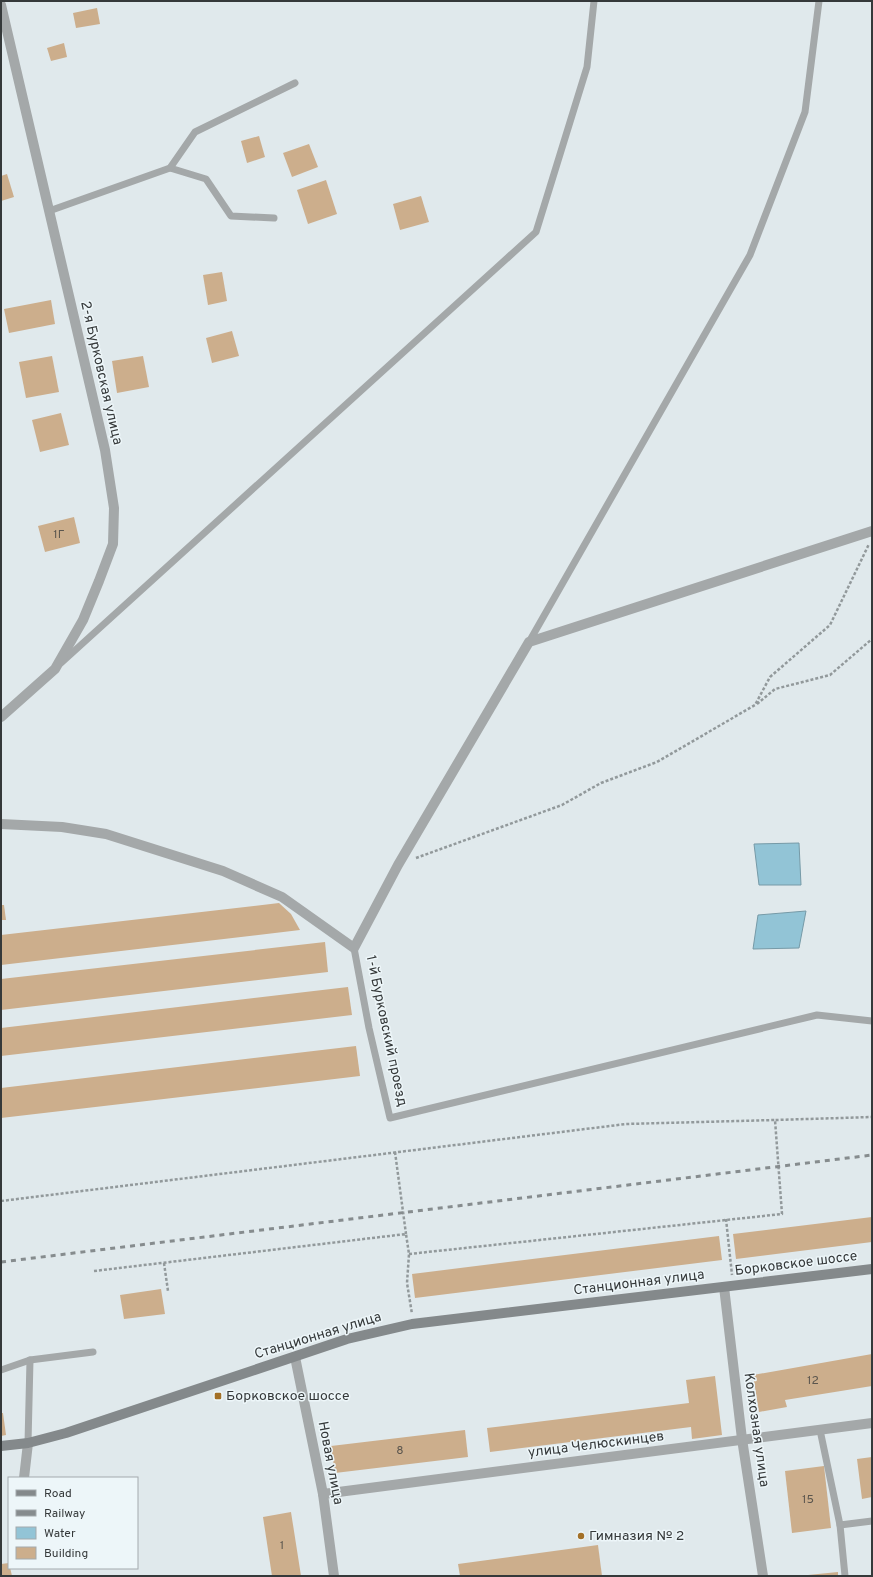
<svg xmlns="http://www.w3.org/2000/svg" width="873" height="1577" viewBox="0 0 873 1577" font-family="Overpass,sans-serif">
  <rect width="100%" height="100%" fill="#e0e9ec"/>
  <!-- water -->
  <g fill="#92c4d6" stroke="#769aa7">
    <path d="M799,843L801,885H759L754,844Z"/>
    <path d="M806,911L799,948L753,949L758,915Z"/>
  </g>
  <!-- building -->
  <g fill="#ccae8c">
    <path d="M97,8L100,24L76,28L73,13Z"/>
    <path d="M64,43L67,57L51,61L47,48Z"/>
    <path d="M259,136L265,157L247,163L241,141Z"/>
    <path d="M309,144L318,167L292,177L283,153Z"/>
    <path d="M7,174L14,197L1,201V176Z"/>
    <path d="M326,180L337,214L308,224L297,190Z"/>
    <path d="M421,196L429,222L400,230L393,204Z"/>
    <path d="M222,272L227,301L208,305L203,275Z"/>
    <path d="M51,300L55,324L9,333L4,309Z"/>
    <path d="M232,331L239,356L212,363L206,338Z"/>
    <path d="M52,356L59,392L26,398L19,362Z"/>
    <path d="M143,356L149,387L117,393L112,361Z"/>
    <path d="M61,413L69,445L40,452L32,420Z"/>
    <path d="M74,517L80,543L45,552L38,526Z"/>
    <path d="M279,903L291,914L300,930L1,965V935Z"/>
    <path d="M1,905H4L6,920H1Z"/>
    <path d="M325,942L328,972L1,1010V979Z"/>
    <path d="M348,987L352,1015L1,1056V1028Z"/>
    <path d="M356,1046L360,1076L1,1118V1088Z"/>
    <path d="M872,1217V1242L736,1259L733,1234Z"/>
    <path d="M719,1236L722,1260L415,1298L412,1274Z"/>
    <path d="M161,1289L165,1314L124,1319L120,1295Z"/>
    <path d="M872,1354V1386L785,1400L787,1407L759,1412L753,1375Z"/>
    <path d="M715,1376L722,1435L692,1439L691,1427L490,1452L487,1428L689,1403L686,1380Z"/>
    <path d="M1,1413H3L6,1435L1,1436Z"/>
    <path d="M465,1430L468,1457L335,1473L331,1446Z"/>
    <path d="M872,1457V1497L862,1499L857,1459Z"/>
    <path d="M824,1466L831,1528L792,1533L785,1471Z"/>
    <path d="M291,1512L301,1576H272L263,1517Z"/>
    <path d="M598,1545L602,1576H460L458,1564Z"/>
    <path d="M9,1563L12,1576H1V1564Z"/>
    <path d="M838,1572V1576H808V1575Z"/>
  </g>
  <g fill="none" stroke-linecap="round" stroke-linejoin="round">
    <!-- path -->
    <g stroke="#92999b" stroke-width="2.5" stroke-dasharray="3 2" stroke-linecap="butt">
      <path d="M757,704L775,689L830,675L872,639"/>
      <path d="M416,858L562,805L601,783L657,762L755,705L770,677L830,625L869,544"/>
      <path d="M395,1152L406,1234"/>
      <path d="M1,1201L626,1124L775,1120"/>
      <path d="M726,1219L732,1275"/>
      <path d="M409,1254L782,1214L775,1120L872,1117"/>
      <path d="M164,1263L168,1291"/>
      <path d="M94,1271L406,1234L409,1254L407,1283L412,1314"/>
    </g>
    <!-- service -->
    <g stroke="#a4a8a9" stroke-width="7">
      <path d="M170,168L206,179L231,216L274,218"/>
      <path d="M49,211L170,168L195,132L295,83"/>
      <path d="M529,642L750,255L805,112L819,1"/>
      <path d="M61,663L536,232L587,67L594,1"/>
      <path d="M354,948L369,1028L390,1118L817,1015L872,1021"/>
      <path d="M1,1370L30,1360L93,1352"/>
      <path d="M820,1430L840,1525L845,1576"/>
      <path d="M28,1443L30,1360"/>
      <path d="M840,1525L872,1521"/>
    </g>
    <!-- minor -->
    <g stroke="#a4a8a9" stroke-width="10">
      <path d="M1,5L105,450L114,508L113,544L99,581L83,620L55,669L1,717"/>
      <path d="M1,824L62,827L106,834L223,871L282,897L354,948L398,865L529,642L872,531"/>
      <path d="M724,1287L742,1439L763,1576"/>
      <path d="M295,1357L323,1494L334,1576"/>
      <path d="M24,1478L28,1443"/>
      <path d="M323,1494L872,1423"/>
    </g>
    <!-- secondary -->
    <path stroke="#84898b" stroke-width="10" d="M1,1446L28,1443L66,1433L347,1339L412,1324L872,1269"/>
    <!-- rail -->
    <path stroke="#868c8e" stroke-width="3" stroke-dasharray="5 5" stroke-linecap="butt" d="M1,1262L872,1155"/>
  </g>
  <!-- markers -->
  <g fill="#a37027" stroke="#edf6f9" stroke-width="1.5">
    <rect x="214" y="1392" width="8" height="8" rx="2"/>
    <circle cx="581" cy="1536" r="4"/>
  </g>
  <g text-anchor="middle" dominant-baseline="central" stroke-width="3" stroke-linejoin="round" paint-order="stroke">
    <!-- number labels -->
    <g font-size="12" fill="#5b564e">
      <text x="59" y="535">1Г</text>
      <text x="813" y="1381">12</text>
      <text x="400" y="1451">8</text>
      <text x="808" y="1500">15</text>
      <text x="282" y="1546">1</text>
    </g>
    <!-- street labels -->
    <g font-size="14" fill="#35393a" stroke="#edf6f9">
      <text transform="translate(101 373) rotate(77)">2-я Бурковская улица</text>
      <text transform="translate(386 1031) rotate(78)">1-й Бурковский проезд</text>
      <text transform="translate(796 1264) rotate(-7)">Борковское шоссе</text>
      <text transform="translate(639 1283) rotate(-7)">Станционная улица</text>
      <text transform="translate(318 1336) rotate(-17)">Станционная улица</text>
      <text transform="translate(756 1430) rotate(82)">Колхозная улица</text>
      <text transform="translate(596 1445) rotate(-7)">улица Челюскинцев</text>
      <text transform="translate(330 1463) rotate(79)">Новая улица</text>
    </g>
    <!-- poi labels -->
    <g font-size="14" fill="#35393a" stroke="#edf6f9" text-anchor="start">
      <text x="226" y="1396">Борковское шоссе</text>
      <text x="589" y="1536">Гимназия № 2</text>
    </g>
  </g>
  <!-- border -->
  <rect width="873" height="1577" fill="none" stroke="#35393a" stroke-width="4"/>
  <!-- legend -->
  <rect x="8" y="1477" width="130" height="92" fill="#edf6f9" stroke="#a3aaad"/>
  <rect x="16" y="1490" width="20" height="6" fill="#84898b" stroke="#a3aaad"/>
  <text x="44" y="1497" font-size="12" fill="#35393a">Road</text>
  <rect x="16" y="1510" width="20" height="6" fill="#868c8e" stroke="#a3aaad"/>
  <text x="44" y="1517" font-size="12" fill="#35393a">Railway</text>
  <rect x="16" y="1527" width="20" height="12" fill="#92c4d6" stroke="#a3aaad"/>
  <text x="44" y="1537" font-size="12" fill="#35393a">Water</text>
  <rect x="16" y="1547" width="20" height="12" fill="#ccae8c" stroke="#a3aaad"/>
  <text x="44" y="1557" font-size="12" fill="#35393a">Building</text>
</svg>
